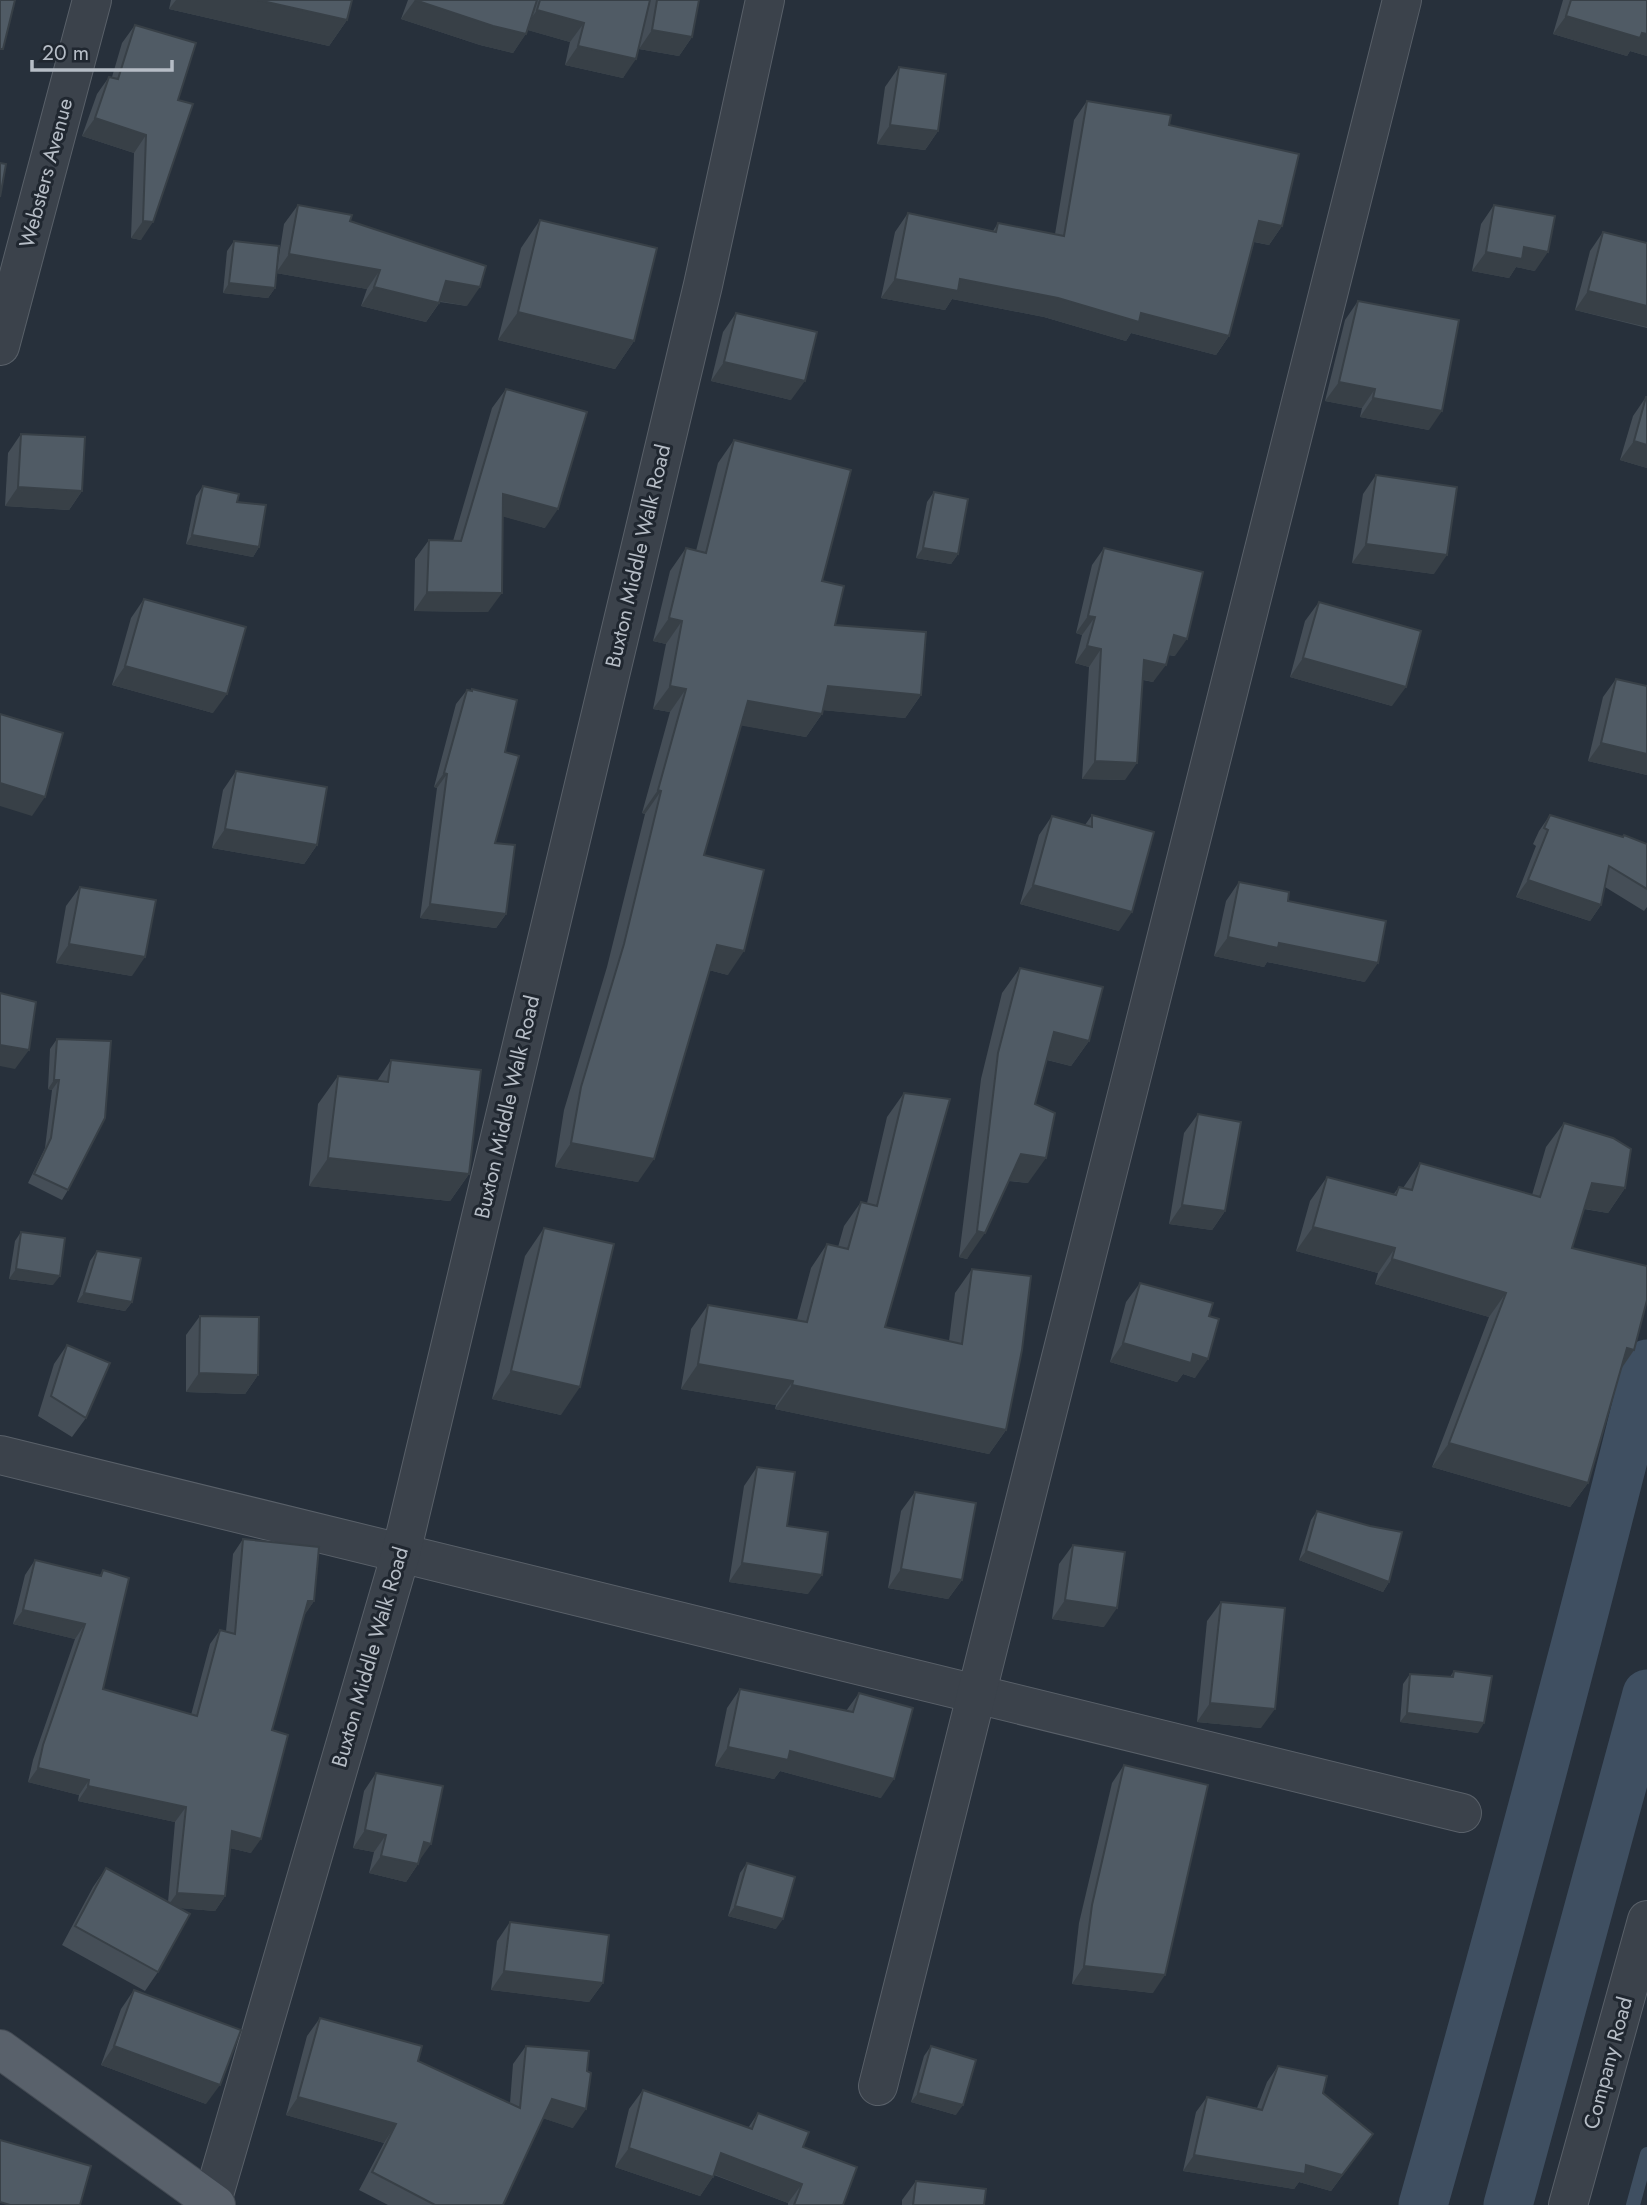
<svg xmlns="http://www.w3.org/2000/svg" width="1647" height="2205" viewBox="0 0 1647 2205" font-family="Jost,sans-serif">
  <rect width="100%" height="100%" fill="#27303b"/>
  <g fill="none" stroke-linecap="round" stroke-linejoin="round">
    <!-- stream -->
    <path stroke="#3f4f61" stroke-width="14" d="M1633,2205L1647,2154"/>
    <!-- canal -->
    <g stroke="#3f4f61" stroke-width="49">
      <path d="M1423,2205C1502,1926 1577,1646 1647,1364"/>
      <path d="M1508,2205L1647,1694"/>
    </g>
    <!-- minor casing -->
    <g stroke="#596069" stroke-width="40">
      <g id="minor">
        <path d="M0,346L92,0"/>
        <path d="M0,1455L1462,1813"/>
        <path d="M878,2086C1049,1390 1231,696 1402,0"/>
        <path d="M211,2205L401,1553L703,285L765,0"/>
        <path d="M1568,2205L1647,1920"/>
      </g>
    </g>
    <!-- major casing -->
    <g stroke="#444b54" stroke-width="40">
      <path id="major" d="M0,2049L216,2205"/>
    </g>
    <!-- minor -->
    <use href="#minor" stroke="#3b424b" stroke-width="38"/>
    <!-- major -->
    <use href="#major" stroke="#59616b" stroke-width="38"/>
  </g>
  <!-- wall -->
  <g fill="#454e57">
    <path d="M171,0H352L347,20L329,46L169,9Z"/>
    <path d="M408,0H699L692,37L679,56L639,49L623,78L565,65L570,42L528,30L513,53L480,45L401,19Z"/>
    <path d="M1563,0H1647V56L1630,51L1627,56L1553,34Z"/>
    <path d="M135,25L178,100L141,240L131,238L134,153L82,136L97,94L109,77H112L122,43Z"/>
    <path d="M899,67L938,131L925,150L877,144L885,87Z"/>
    <path d="M1087,101L1169,125L1282,226L1269,245L1254,242L1229,336L1216,355L1131,333L1126,341L1044,317L952,299L945,310L881,298L895,232L908,213L993,231L998,223L1055,234L1074,120Z"/>
    <path d="M298,205L467,306L440,302L426,322L361,306L367,289L276,273L275,288L268,298L223,293L227,251L234,241L278,262L284,224Z"/>
    <path d="M1494,205L1535,271L1516,267L1509,278L1472,271L1481,224Z"/>
    <path d="M540,220L634,341L615,369L498,340L521,248Z"/>
    <path d="M1603,232L1647,243V328L1575,310L1590,251Z"/>
    <path d="M1358,301L1429,430L1360,417L1362,408L1325,401L1345,320Z"/>
    <path d="M736,313L791,400L711,381L723,332Z"/>
    <path d="M506,389L545,528L503,516L488,612L414,611L415,559L429,540L453,541L492,408Z"/>
    <path d="M1646,397H1647V468L1620,460L1633,416Z"/>
    <path d="M21,434L82,491L69,510L5,506L8,453Z"/>
    <path d="M734,440L822,581L835,625L921,695L905,718L823,710L822,714L806,737L741,725L704,855L728,975L709,970L638,1182L555,1167L564,1110L607,967L645,814L642,813L670,712L653,709L666,644L653,641L670,571L686,548L696,551L718,463Z"/>
    <path d="M1376,475L1434,574L1352,563L1363,494Z"/>
    <path d="M203,486L237,502L259,547L253,557L186,544L196,496Z"/>
    <path d="M934,492L958,554L951,564L916,558L927,502Z"/>
    <path d="M1104,548L1175,656L1168,655L1153,682L1143,680L1125,780L1082,779L1089,667L1075,663L1082,635L1076,633L1092,565Z"/>
    <path d="M144,599L213,713L112,685L131,618Z"/>
    <path d="M1319,602L1392,706L1290,677L1305,621Z"/>
    <path d="M1616,679L1647,686V775L1588,761L1603,697Z"/>
    <path d="M472,689L505,752L495,843L506,914L496,928L420,918L437,788L434,787L456,704L467,690L471,691Z"/>
    <path d="M236,771L317,845L304,864L212,848L223,790Z"/>
    <path d="M1092,815L1119,931L1020,904L1039,835L1052,816L1085,825Z"/>
    <path d="M1550,815L1647,844V907L1644,911L1605,887L1601,905L1590,921L1516,897L1536,846L1533,844L1539,831Z"/>
    <path d="M1239,882L1288,901L1365,982L1267,962L1264,967L1214,956L1226,901Z"/>
    <path d="M80,887L132,976L56,963L66,906Z"/>
    <path d="M1020,968L1089,1041L1071,1066L1047,1060L1035,1104L1028,1183L1009,1181L967,1259L959,1257L981,1079L1002,993Z"/>
    <path d="M57,1039L68,1190L62,1200L28,1183L45,1148L52,1090L48,1089L50,1049Z"/>
    <path d="M391,1060L469,1174L450,1201L309,1186L318,1104L338,1076L377,1081Z"/>
    <path d="M904,1093L885,1327L949,1341L955,1293L972,1269L1006,1430L989,1454L775,1409L776,1405L681,1389L691,1329L708,1305L797,1320L811,1268L827,1244L838,1247L844,1226L861,1202L867,1203L887,1117Z"/>
    <path d="M1198,1114L1225,1211L1212,1230L1169,1224L1184,1133Z"/>
    <path d="M1564,1123L1625,1188L1608,1213L1584,1209L1572,1248L1634,1350L1622,1367L1588,1483L1570,1507L1432,1467L1489,1317L1375,1284L1378,1273L1296,1251L1310,1201L1327,1177L1393,1195L1399,1187L1403,1188L1420,1163L1532,1195L1546,1147Z"/>
    <path d="M544,1228L561,1415L492,1399L525,1256Z"/>
    <path d="M21,1232L53,1285L9,1279L15,1241Z"/>
    <path d="M97,1251L132,1302L125,1311L77,1302L90,1261Z"/>
    <path d="M1140,1283L1209,1316L1195,1378L1183,1374L1177,1382L1110,1362L1126,1302Z"/>
    <path d="M200,1316L258,1375L245,1394L186,1392V1335Z"/>
    <path d="M67,1345L86,1418L72,1437L38,1416L54,1364Z"/>
    <path d="M757,1467L787,1526L808,1594L729,1582L744,1486Z"/>
    <path d="M915,1492L962,1580L948,1599L888,1588L901,1511Z"/>
    <path d="M1317,1511L1389,1582L1383,1592L1299,1560L1311,1520Z"/>
    <path d="M243,1539L314,1601L304,1615L272,1730L251,1853L230,1848L225,1896L215,1911L180,1908L158,1972L145,1991L62,1945L93,1887L106,1868L168,1902L175,1822L78,1801L79,1795L28,1782L33,1760L75,1639L13,1624L25,1575L35,1560L100,1575L103,1570V1689L191,1715L210,1644L220,1630L226,1631L233,1554Z"/>
    <path d="M1073,1545L1104,1627L1052,1619L1059,1564Z"/>
    <path d="M1221,1602L1261,1728L1197,1722L1207,1621Z"/>
    <path d="M1454,1671L1478,1733L1400,1722L1403,1684L1410,1674L1450,1677Z"/>
    <path d="M740,1689L846,1711L859,1693L881,1798L780,1771L774,1779L715,1766L727,1708Z"/>
    <path d="M1124,1765L1153,1993L1072,1984L1079,1923L1112,1783Z"/>
    <path d="M376,1773L419,1861L418,1864L406,1882L369,1873L374,1852L353,1848L364,1791Z"/>
    <path d="M747,1863L776,1929L728,1916L740,1873Z"/>
    <path d="M510,1922L603,1983L589,2002L491,1990L497,1941Z"/>
    <path d="M134,1990L206,2104L101,2065L121,2009Z"/>
    <path d="M320,2018L418,2061L510,2103L513,2064L526,2046L573,2128L543,2118L503,2205H388L359,2190L384,2143L286,2115L307,2036Z"/>
    <path d="M931,2046L956,2115L911,2102L924,2056Z"/>
    <path d="M1278,2066L1323,2093L1373,2134L1331,2191L1299,2182L1294,2189L1183,2171L1196,2112L1207,2097L1257,2108L1267,2082Z"/>
    <path d="M643,2090L748,2128L758,2113L803,2147L843,2205H788V2203L714,2175L700,2196L615,2167L629,2109Z"/>
    <path d="M916,2181L984,2205H902V2200Z"/>
  </g>
  <!-- shaded-wall -->
  <g fill="#384047">
    <path d="M176,0H258L347,20L329,46L169,9Z"/>
    <path d="M415,0L526,34L513,53L480,45L401,19Z"/>
    <path d="M537,10L584,23L570,42L524,29Z"/>
    <path d="M1566,16L1647,34V56L1630,51L1627,56L1553,34Z"/>
    <path d="M652,30L692,37L679,56L639,49Z"/>
    <path d="M578,46L636,59L623,78L565,65Z"/>
    <path d="M95,118L146,135L134,153L82,136Z"/>
    <path d="M890,125L938,131L925,150L877,144Z"/>
    <path d="M143,221L153,222L141,240L131,238Z"/>
    <path d="M1259,221L1282,226L1269,245L1246,240Z"/>
    <path d="M1524,247L1548,252L1535,271L1516,267L1509,278L1472,271L1486,252Z"/>
    <path d="M289,254L380,270L367,289L276,273Z"/>
    <path d="M895,279H960L1141,313L1229,336L1216,355L1131,333L1126,341L1044,317L952,299L945,310L881,298Z"/>
    <path d="M446,281L480,287L467,306L433,300Z"/>
    <path d="M229,283L275,288L268,298L223,293Z"/>
    <path d="M374,287L439,303L426,322L361,306Z"/>
    <path d="M1588,291L1647,306V327L1575,310Z"/>
    <path d="M518,312L634,341L615,369L498,340Z"/>
    <path d="M724,362L805,381L791,400L711,381Z"/>
    <path d="M1339,382L1375,389L1362,408L1325,401Z"/>
    <path d="M1373,398L1442,411L1429,430L1360,417Z"/>
    <path d="M1634,441L1647,445V468L1620,460Z"/>
    <path d="M18,487L82,491L69,510L5,506Z"/>
    <path d="M503,494L558,509L545,528L490,513Z"/>
    <path d="M192,535L259,547L253,557L186,544Z"/>
    <path d="M1366,544L1447,555L1434,574L1352,563Z"/>
    <path d="M923,548L958,554L951,564L916,558Z"/>
    <path d="M427,592L502,593L488,612L414,611Z"/>
    <path d="M1088,616L1095,617L1082,635L1076,633Z"/>
    <path d="M669,618L682,621L666,644L653,641Z"/>
    <path d="M1174,635L1187,639L1175,656L1161,653Z"/>
    <path d="M1087,646L1101,649L1089,667L1075,663Z"/>
    <path d="M1303,658L1406,687L1392,706L1290,677Z"/>
    <path d="M1144,660L1166,665L1153,682L1132,677Z"/>
    <path d="M125,666L227,694L213,713L112,685Z"/>
    <path d="M670,686L686,689L670,712L653,709Z"/>
    <path d="M828,686L921,695L905,718L811,709Z"/>
    <path d="M748,701L822,714L806,737L732,724Z"/>
    <path d="M1601,743L1647,754V775L1588,761Z"/>
    <path d="M1095,761L1137,763L1125,780L1082,779Z"/>
    <path d="M444,773L447,774L437,788L434,787Z"/>
    <path d="M0,783L45,797L32,816L0,806Z"/>
    <path d="M658,790L661,791L645,814L642,813Z"/>
    <path d="M225,829L317,845L304,864L212,848Z"/>
    <path d="M1528,880L1601,905L1590,921L1516,897Z"/>
    <path d="M1033,885L1132,912L1119,931L1020,904Z"/>
    <path d="M430,904L506,914L496,928L420,918Z"/>
    <path d="M1228,937L1279,943L1378,963L1365,982L1267,962L1264,967L1214,956Z"/>
    <path d="M69,944L145,957L132,976L56,963Z"/>
    <path d="M717,945L744,951L728,975L701,968Z"/>
    <path d="M1054,1032L1089,1041L1071,1066L1036,1057Z"/>
    <path d="M0,1045L29,1050L15,1069L0,1066Z"/>
    <path d="M54,1080H59L52,1090L48,1089Z"/>
    <path d="M571,1143L654,1159L638,1182L555,1167Z"/>
    <path d="M1021,1154L1046,1158L1028,1183L1003,1180Z"/>
    <path d="M328,1158L469,1174L450,1201L309,1186Z"/>
    <path d="M1592,1183L1625,1188L1608,1213L1575,1207Z"/>
    <path d="M1182,1205L1225,1211L1212,1230L1169,1224Z"/>
    <path d="M1313,1227L1395,1248L1378,1273L1296,1251Z"/>
    <path d="M977,1231L985,1233L967,1259L959,1257Z"/>
    <path d="M1392,1259L1506,1293L1489,1317L1375,1284Z"/>
    <path d="M16,1269L60,1276L53,1285L9,1279Z"/>
    <path d="M84,1293L132,1302L125,1311L77,1302Z"/>
    <path d="M1123,1343L1193,1354L1208,1359L1195,1378L1183,1374L1177,1382L1110,1362Z"/>
    <path d="M1627,1348L1634,1350L1617,1375Z"/>
    <path d="M698,1364L793,1381L776,1405L681,1389Z"/>
    <path d="M511,1371L580,1387L561,1415L492,1399Z"/>
    <path d="M199,1373L258,1375L245,1394L186,1392Z"/>
    <path d="M792,1385L1006,1430L989,1454L775,1409Z"/>
    <path d="M1449,1443L1588,1483L1570,1507L1432,1467Z"/>
    <path d="M1306,1551L1389,1582L1383,1592L1299,1560Z"/>
    <path d="M742,1563L822,1575L808,1594L729,1582Z"/>
    <path d="M901,1569L962,1580L948,1599L888,1588Z"/>
    <path d="M1065,1600L1117,1608L1104,1627L1052,1619Z"/>
    <path d="M308,1601H314L304,1616Z"/>
    <path d="M23,1610L85,1624L75,1639L13,1624Z"/>
    <path d="M1210,1703L1275,1709L1261,1728L1197,1722Z"/>
    <path d="M1407,1713L1484,1723L1478,1733L1400,1722Z"/>
    <path d="M728,1747L790,1751L894,1779L881,1798L780,1771L774,1779L715,1766Z"/>
    <path d="M38,1768L89,1780L79,1795L28,1782Z"/>
    <path d="M88,1786L186,1807L175,1822L78,1801Z"/>
    <path d="M365,1830L386,1835L374,1852L353,1848Z"/>
    <path d="M232,1831L261,1839L251,1853L221,1846Z"/>
    <path d="M424,1842L431,1844L419,1861Z"/>
    <path d="M381,1856L418,1864L406,1882L369,1873Z"/>
    <path d="M177,1893L225,1896L215,1911L167,1907Z"/>
    <path d="M735,1906L783,1919L776,1929L728,1916Z"/>
    <path d="M1084,1966L1165,1975L1153,1993L1072,1984Z"/>
    <path d="M504,1971L603,1983L589,2002L491,1990Z"/>
    <path d="M114,2046L220,2085L206,2104L101,2065Z"/>
    <path d="M918,2093L963,2105L956,2115L911,2102Z"/>
    <path d="M298,2097L396,2124L384,2143L286,2115Z"/>
    <path d="M552,2099L586,2109L573,2128L539,2117Z"/>
    <path d="M1373,2134L1331,2191L1299,2182L1294,2189L1183,2171L1194,2155L1306,2165Z"/>
    <path d="M629,2148L713,2177L700,2196L615,2167Z"/>
    <path d="M721,2153L802,2184L788,2203L708,2172Z"/>
  </g>
  <!-- building -->
  <g fill="#505b65" stroke="#384047" stroke-width="2">
    <path d="M0,0H15L3,49H0Z"/>
    <path d="M258,0H352L347,20Z"/>
    <path d="M415,0H537L526,34L493,26Z"/>
    <path d="M540,0H650L636,59L578,46L584,23L537,10Z"/>
    <path d="M657,0H699L692,37L652,30Z"/>
    <path d="M1571,0H1647V34L1642,33L1640,38L1566,16Z"/>
    <path d="M135,25L196,43L178,100L193,104L153,222L143,221L146,135L95,118L109,77L118,79Z"/>
    <path d="M899,67L946,74L938,131L890,125Z"/>
    <path d="M1087,101L1171,115L1169,125L1299,154L1282,226L1259,221L1229,336L1141,313L1139,322L1058,298L960,279L958,291L895,279L908,213L996,232L998,223L1064,236Z"/>
    <path d="M0,163L6,164L0,197Z"/>
    <path d="M298,205L352,215L350,221L486,266L480,287L446,281L439,303L374,287L380,270L289,254Z"/>
    <path d="M1494,205L1555,216L1548,252L1524,247L1522,259L1486,252Z"/>
    <path d="M540,220L657,248L634,341L518,312Z"/>
    <path d="M1603,232L1647,243V306L1588,291Z"/>
    <path d="M234,241L279,246L275,288L229,283Z"/>
    <path d="M1358,301L1459,320L1442,411L1373,398L1375,389L1339,382Z"/>
    <path d="M736,313L817,332L805,381L724,362Z"/>
    <path d="M506,389L587,412L558,509L503,494L502,593L427,592L429,540L461,541Z"/>
    <path d="M1646,397H1647V445L1634,441Z"/>
    <path d="M21,434L85,437L82,491L18,487Z"/>
    <path d="M734,440L851,470L822,581L844,586L835,625L926,632L921,695L828,686L822,714L748,701L704,855L764,870L744,951L717,945L654,1159L571,1143L581,1087L624,944L661,791L658,790L686,689L670,686L682,621L669,618L686,548L706,553Z"/>
    <path d="M1376,475L1457,487L1447,555L1366,544Z"/>
    <path d="M203,486L239,494L237,502L266,505L259,547L192,535Z"/>
    <path d="M934,492L968,499L958,554L923,548Z"/>
    <path d="M1104,548L1203,572L1187,639L1174,635L1166,665L1144,660L1137,763L1095,761L1101,649L1087,646L1095,617L1088,616Z"/>
    <path d="M144,599L246,627L227,694L125,666Z"/>
    <path d="M1319,602L1421,631L1406,687L1303,658Z"/>
    <path d="M1616,679L1647,686V754L1601,743Z"/>
    <path d="M472,689L517,700L505,752L519,756L495,843L515,845L506,914L430,904L447,774L444,773L467,690L472,691Z"/>
    <path d="M0,714L63,733L45,797L0,783Z"/>
    <path d="M236,771L327,787L317,845L225,829Z"/>
    <path d="M1092,815L1154,832L1132,912L1033,885L1052,816L1092,827Z"/>
    <path d="M1550,815L1623,837L1624,835L1647,844V889L1609,866L1601,905L1528,880L1548,830L1544,828Z"/>
    <path d="M1239,882L1289,892L1288,901L1386,921L1378,963L1279,943L1278,948L1228,937Z"/>
    <path d="M80,887L156,900L145,957L69,944Z"/>
    <path d="M1020,968L1103,987L1089,1041L1054,1032L1035,1104L1055,1113L1046,1158L1021,1154L985,1233L977,1231L998,1053Z"/>
    <path d="M0,993L36,1002L29,1050L0,1045Z"/>
    <path d="M57,1039L111,1041L105,1118L68,1190L34,1174L51,1138L59,1080H54Z"/>
    <path d="M391,1060L481,1070L469,1174L328,1158L338,1076L388,1082Z"/>
    <path d="M904,1093L950,1099L885,1327L962,1344L972,1269L1031,1276L1022,1350L1006,1430L792,1385L793,1381L698,1364L708,1305L807,1322L827,1244L848,1249L861,1202L877,1206Z"/>
    <path d="M1198,1114L1241,1122L1225,1211L1182,1205Z"/>
    <path d="M1564,1123L1613,1138L1631,1149L1625,1188L1592,1183L1572,1248L1647,1266V1300L1634,1350L1627,1348L1588,1483L1449,1443L1506,1293L1392,1259L1395,1248L1313,1227L1327,1177L1396,1195L1399,1187L1412,1190L1420,1163L1540,1197Z"/>
    <path d="M544,1228L614,1244L580,1387L511,1371Z"/>
    <path d="M21,1232L65,1238L60,1276L16,1269Z"/>
    <path d="M97,1251L141,1258L132,1302L84,1293Z"/>
    <path d="M1140,1283L1213,1303L1209,1316L1219,1319L1208,1359L1193,1354L1191,1363L1123,1343Z"/>
    <path d="M200,1316L259,1317L258,1375L199,1373Z"/>
    <path d="M67,1345L110,1363L86,1418L51,1396Z"/>
    <path d="M757,1467L795,1472L787,1526L828,1532L822,1575L742,1563Z"/>
    <path d="M915,1492L976,1503L962,1580L901,1569Z"/>
    <path d="M1317,1511L1370,1526L1402,1532L1389,1582L1306,1551Z"/>
    <path d="M243,1539L319,1547L314,1601H308L272,1730L288,1735L261,1839L232,1831L225,1896L177,1893L186,1807L88,1786L89,1780L38,1768L43,1745L85,1624L23,1610L35,1560L101,1576L103,1570L129,1578L103,1689L197,1716L220,1630L235,1634Z"/>
    <path d="M1073,1545L1125,1552L1117,1608L1065,1600Z"/>
    <path d="M1221,1602L1285,1608L1275,1709L1210,1703Z"/>
    <path d="M1454,1671L1492,1676L1484,1723L1407,1713L1410,1674L1453,1677Z"/>
    <path d="M740,1689L853,1712L859,1693L913,1708L894,1779L790,1751L788,1760L728,1747Z"/>
    <path d="M1124,1765L1208,1785L1165,1975L1084,1966L1092,1905Z"/>
    <path d="M376,1773L443,1786L431,1844L424,1842L418,1864L381,1856L386,1835L365,1830Z"/>
    <path d="M747,1863L795,1877L783,1919L735,1906Z"/>
    <path d="M106,1868L190,1914L158,1972L75,1926Z"/>
    <path d="M510,1922L609,1935L603,1983L504,1971Z"/>
    <path d="M134,1990L241,2030L220,2085L114,2046Z"/>
    <path d="M320,2018L422,2046L418,2061L520,2108L526,2046L589,2051L587,2071L591,2073L586,2109L552,2099L503,2205H435L372,2172L396,2124L298,2097Z"/>
    <path d="M931,2046L976,2060L963,2105L918,2093Z"/>
    <path d="M1278,2066L1327,2076L1323,2093L1373,2134L1342,2175L1306,2165L1305,2174L1194,2155L1207,2097L1262,2110Z"/>
    <path d="M643,2090L752,2129L758,2113L809,2132L803,2147L857,2167L843,2205H794L802,2184L721,2153L713,2177L629,2148Z"/>
    <path d="M0,2140L91,2166L80,2205H10L0,2202Z"/>
    <path d="M916,2181L986,2189L984,2205H913Z"/>
  </g>
  <g text-anchor="middle" dominant-baseline="central" stroke-width="6" stroke-linejoin="round" paint-order="stroke">
    <!-- street labels -->
    <g font-size="21" fill="#b6bdc6" stroke="#202730">
      <text transform="translate(46 173) rotate(-75)">Websters Avenue</text>
      <text transform="translate(638 556) rotate(-77)">Buxton Middle Walk Road</text>
      <text transform="translate(507 1107) rotate(-77)">Buxton Middle Walk Road</text>
      <text transform="translate(370 1657) rotate(-74)">Buxton Middle Walk Road</text>
      <text transform="translate(1608 2063) rotate(-75)">Company Road</text>
    </g>
  </g>
  <!-- scale -->
  <path d="M32 60v10h140v-10" fill="none" stroke="#b6bdc6" stroke-width="3.5"/>
  <text x="42" y="60" font-size="21" fill="#b6bdc6" stroke="#202730" stroke-width="5" paint-order="stroke">20 m</text>
</svg>
